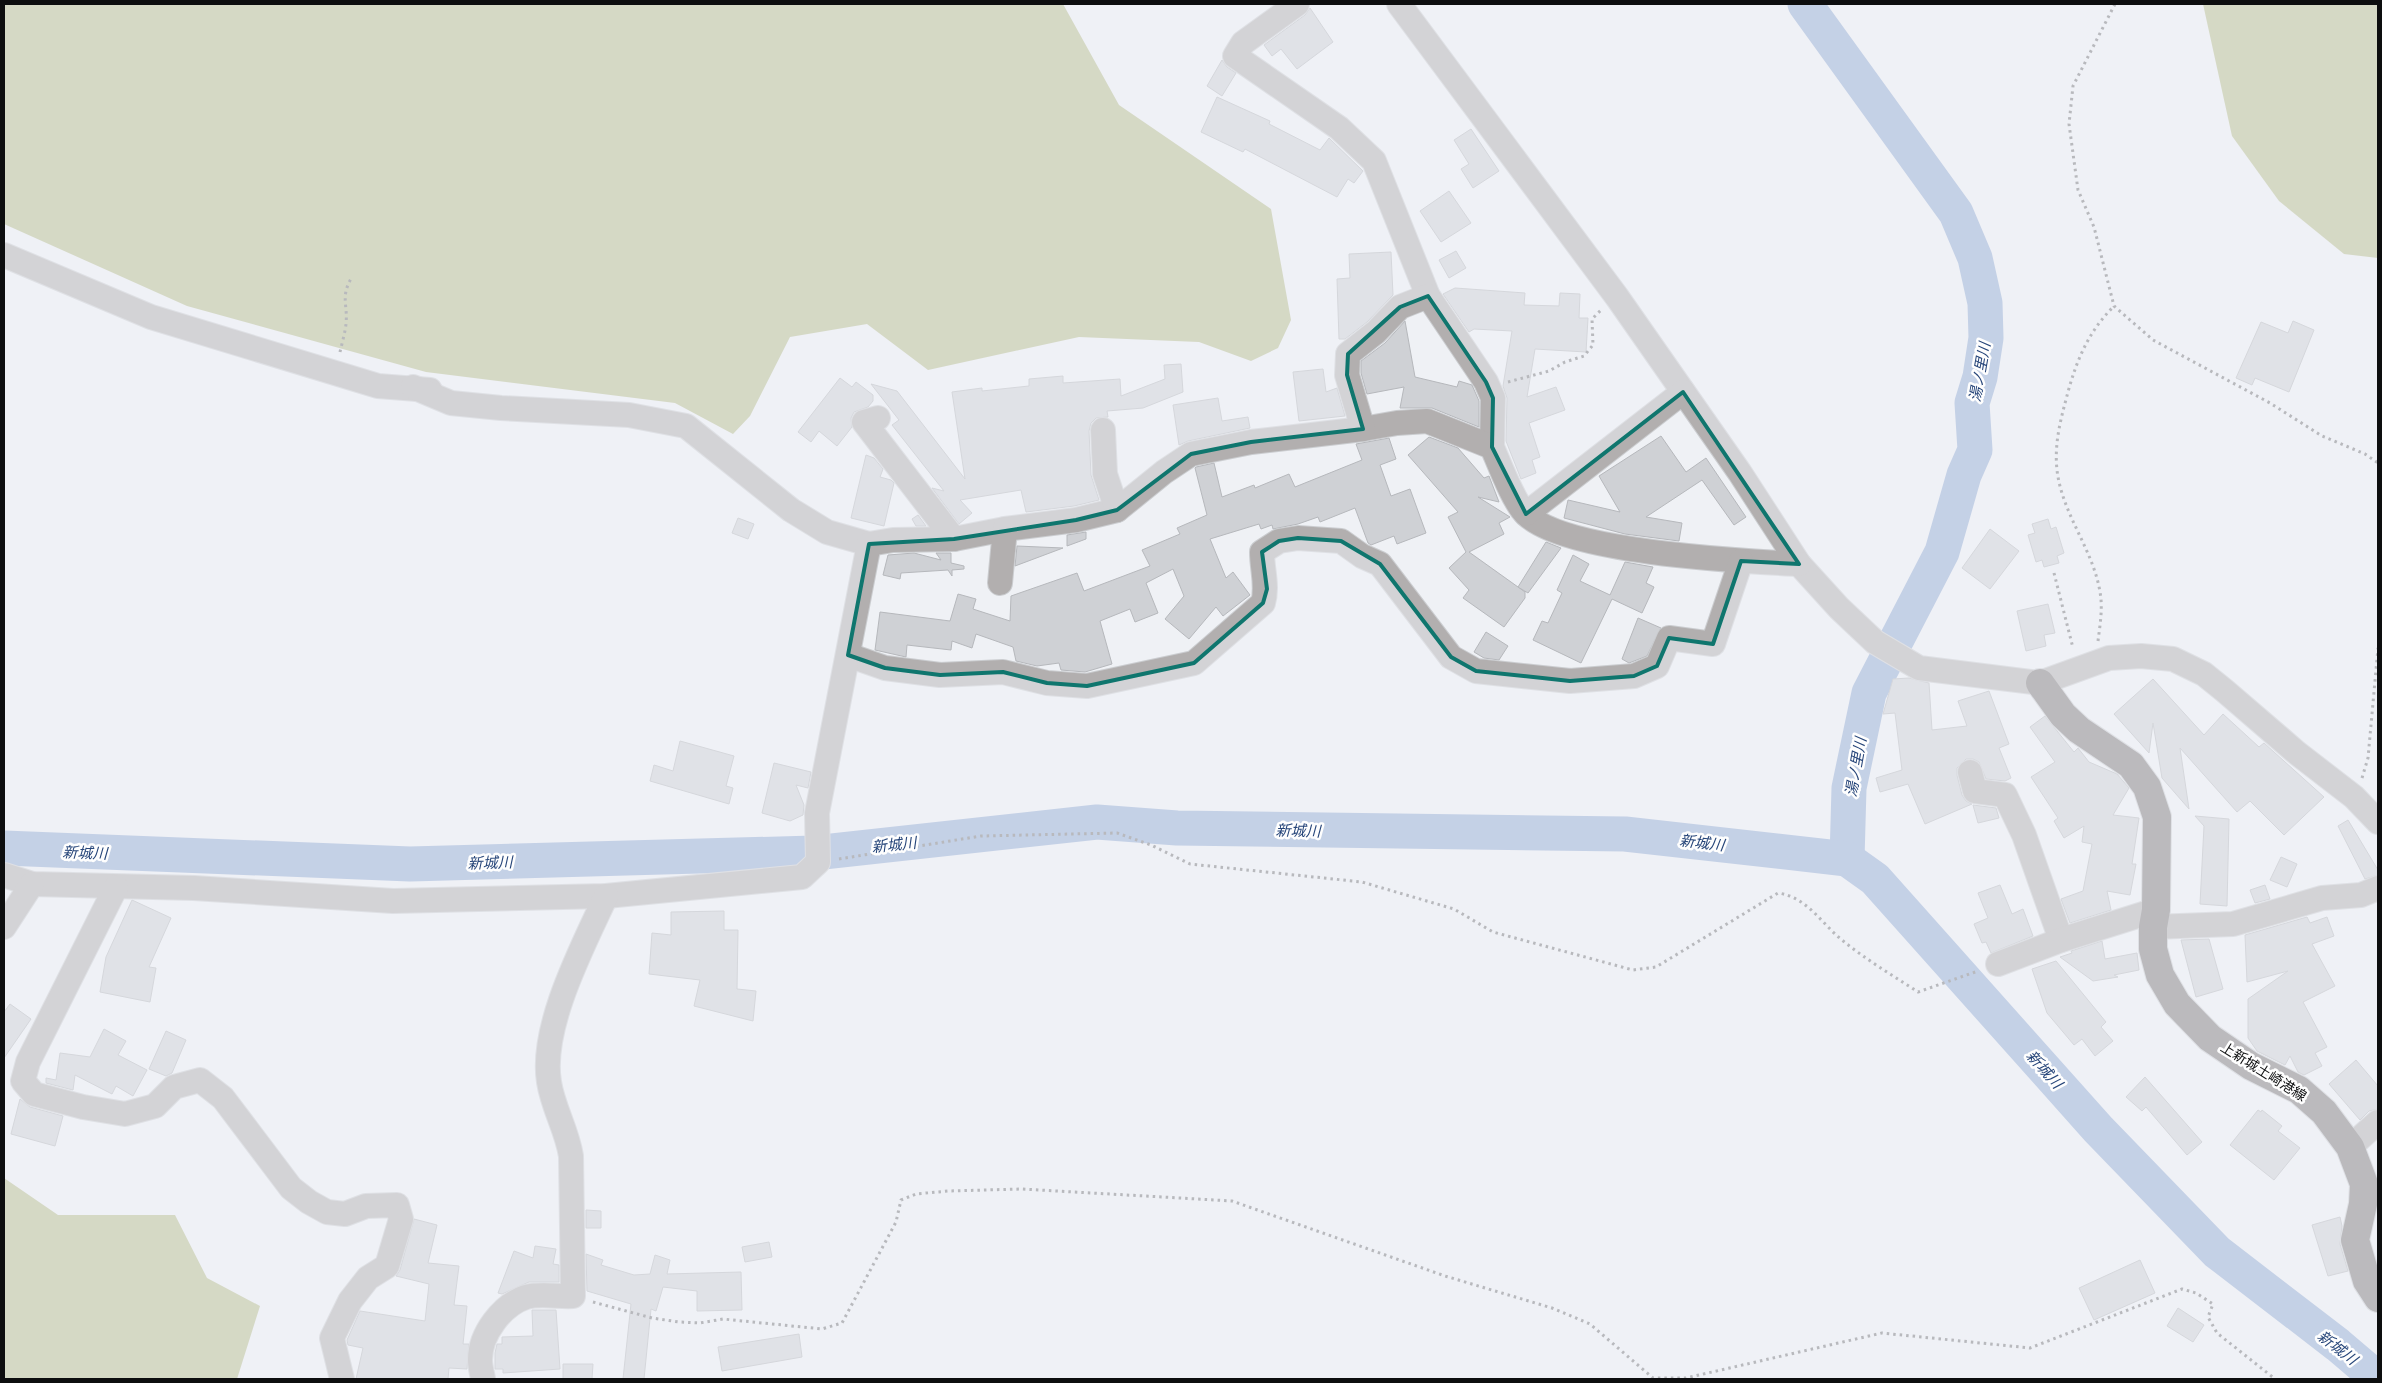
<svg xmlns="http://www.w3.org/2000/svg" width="2382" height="1383" viewBox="0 0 2382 1383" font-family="'Golos Text','Noto Sans JP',sans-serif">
  <rect width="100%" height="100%" fill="#eff1f5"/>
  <!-- forest -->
  <g fill="#b6bc8b">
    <path d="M4,4H1063L1119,105L1271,209L1291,320L1278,348L1251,361L1199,342L1079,337L928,370L867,324L790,337L750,416L733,434L675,403L426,372L187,306L4,224Z"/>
    <path d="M2203,4H2378V258L2344,254L2279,201L2232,136Z"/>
    <path d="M4,1178L58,1215H175L207,1278L260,1306L237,1379H4Z"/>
  </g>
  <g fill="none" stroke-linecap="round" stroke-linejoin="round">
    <!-- river -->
    <g stroke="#91aad3" stroke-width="35">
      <path d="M1805,4L1956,213L1975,258L1985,303L1986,338L1980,377L1972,403L1975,450L1964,475L1942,552L1869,693L1849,788L1847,859"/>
      <path d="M4,848L410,864L814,853L1097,822L1177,828L1625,834L1847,859L1875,879L2098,1129L2217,1252L2338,1345L2378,1379"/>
    </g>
  </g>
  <!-- building -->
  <g fill="#cfd1d5" stroke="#b6b8bc">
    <path d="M1310,8L1333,42L1297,69L1281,49L1272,56L1264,45L1305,15Z"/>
    <path d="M1222,60L1227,67L1236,73L1222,96L1207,86Z"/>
    <path d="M1217,97L1270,121L1269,124L1320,150L1329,138L1363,171L1354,183L1348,179L1337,197L1245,149L1243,152L1201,132Z"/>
    <path d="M1471,129L1499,171L1473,188L1461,169L1469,164L1454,140Z"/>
    <path d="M1449,191L1471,223L1441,242L1420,211Z"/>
    <path d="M1456,251L1466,268L1449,278L1439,260Z"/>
    <path d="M1391,252L1393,295L1367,322L1345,339H1339L1337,279L1350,278L1349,254Z"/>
    <path d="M1455,288L1525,293L1524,305L1559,306L1560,293L1580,294L1579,318H1588L1586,352L1535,349L1527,397L1556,387L1565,410L1529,423L1540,457L1532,460L1536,473L1521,479L1506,441L1507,398L1503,386L1512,331L1474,329L1469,332L1443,294Z"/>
    <path d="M1405,321L1415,377L1457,387L1459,381L1472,385L1479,401V427L1432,408H1400L1404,387L1367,394L1361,373V361L1385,343Z"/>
    <path d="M2293,321L2314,330L2289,392L2255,378L2252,385L2236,378L2261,322L2288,333Z"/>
    <path d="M1181,364L1183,392L1143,408L1107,411L1108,417L1096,418L1091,423L1089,431L1091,475L1099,500L1074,506L1026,512L1021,490L960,500L972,513L959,524L932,488L944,491L892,425L899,420L871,384L897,391L965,479L952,392L982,388V391L1029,386V379L1063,376V383L1120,379L1121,396L1165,379L1164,365Z"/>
    <path d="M1323,369L1326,392L1337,388L1345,416L1299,421L1293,372Z"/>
    <path d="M840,378L852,387L856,382L873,395V401L868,407L854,412L851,418L852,427L837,446L819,431L811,442L798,432Z"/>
    <path d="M1218,398L1222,421L1248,417L1250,428L1188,441L1179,445L1173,405Z"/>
    <path d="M1661,436L1686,472L1706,458L1746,517L1734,525L1702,480L1646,517L1682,523L1679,541L1625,534L1564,518L1568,500L1620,512L1599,476Z"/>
    <path d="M1429,437L1458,448L1484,478L1489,476L1499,502L1478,497L1510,517L1499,523L1504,534L1469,552L1525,592V598L1504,627L1463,598L1469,590L1449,568L1466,552L1448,517L1458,512L1408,455Z"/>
    <path d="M1389,438L1396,459L1380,465L1391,496L1410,489L1426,533L1397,544L1394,536L1371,545L1368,543L1355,508L1320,522L1318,517L1298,524L1273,529L1272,525L1261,529L1259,524L1210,539L1226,578L1233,572L1250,595L1223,616L1216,607L1189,639L1165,619L1184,596L1173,569L1146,583L1158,613L1135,622L1130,609L1100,621L1112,664L1085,672L1061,670L1059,663L1037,666L1016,661L1013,647L976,634L972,648L952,641L951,650L907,645L906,657L875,650L880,612L950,621L958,594L976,599L973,609L1010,621L1011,596L1077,573L1084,591L1150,566L1142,550L1180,534L1177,528L1207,515L1195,468L1196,467L1214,463L1222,497L1254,485L1255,488L1289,474L1295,487L1362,460L1356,444Z"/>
    <path d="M866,455L874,458L883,469L880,477L891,480L894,483L884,526L851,518Z"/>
    <path d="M918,515L926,526H916L912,519Z"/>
    <path d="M738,518L754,524L748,539L732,533Z"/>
    <path d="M2048,519L2051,529L2056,527L2064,553L2057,556L2059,563L2044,567L2042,560L2036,562L2028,535L2035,533L2032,524Z"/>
    <path d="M1990,529L2019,551L1990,589L1962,568Z"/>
    <path d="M1086,532V539L1067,546V535Z"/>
    <path d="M1546,542L1561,548L1528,593L1518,587Z"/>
    <path d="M1017,546L1063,548L1015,566Z"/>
    <path d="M914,553L941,560L936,553H951V563L964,566V569L952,570V576L948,570L901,573L900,579L883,575L888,555Z"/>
    <path d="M1573,555L1589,564L1580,581L1610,595L1625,562L1653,567L1646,583L1654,587L1642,613L1612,599L1581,663L1533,640L1542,621L1548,623L1562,593L1557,590Z"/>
    <path d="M2048,604L2055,633L2044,635L2046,646L2026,651L2017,611Z"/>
    <path d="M1638,618L1661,628L1647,656L1629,663L1622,659Z"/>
    <path d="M1486,632L1508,646L1499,660L1484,658L1474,652Z"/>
    <path d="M1909,678L1929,683L1932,730L1967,726L1958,701L1989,691L2009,744L1999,748L2011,778L2005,781L1986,779L1979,762L1973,759H1966L1957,768V775L1962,795L1966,801L1972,804L1925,824L1908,784L1880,792L1876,778L1902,770L1895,713L1883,714L1893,679Z"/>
    <path d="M2153,679L2204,735L2223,714L2259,747L2264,743L2324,797L2284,835L2250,801L2237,812L2180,748L2189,809L2162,778L2153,723L2149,753L2114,714Z"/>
    <path d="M2045,716L2074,752L2078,748L2089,762L2117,774L2129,788L2113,815L2139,818L2132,864H2136L2130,895L2107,891L2111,910L2070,923L2061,899L2083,891L2092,844L2082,842L2084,826L2064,838L2054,821L2058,818L2031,777L2055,762L2030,727Z"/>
    <path d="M680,741L734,756L726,786L733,788L729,804L650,781L654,765L673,771Z"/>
    <path d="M774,763L811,772L808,788L796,785L804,805L803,815L790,821L762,813Z"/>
    <path d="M1973,805L1996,808L1999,818L1978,823Z"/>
    <path d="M2195,816L2229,819L2227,906L2200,904L2204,826Z"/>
    <path d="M2348,820L2378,870V875L2365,879L2338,826Z"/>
    <path d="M2281,857L2297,864L2287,887L2270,880Z"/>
    <path d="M2000,885L2012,914L2023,909L2033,936L1991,953L1986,942L1982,943L1974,924L1988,918L1978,893Z"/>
    <path d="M2265,885L2270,899L2255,903L2250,890Z"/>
    <path d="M132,900L171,918L149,967L156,968L150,1002L100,992L106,957Z"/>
    <path d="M724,911V930H738L737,989L756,991L753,1021L694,1006L700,980L649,974L652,933L671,935V912Z"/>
    <path d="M2307,917L2310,923L2327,917L2334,936L2312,944L2335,986L2303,1002L2327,1047L2315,1053L2322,1066L2304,1075L2298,1072L2290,1056L2285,1065L2257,1051L2248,1038V999L2288,971L2247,982L2245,935Z"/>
    <path d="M2209,939L2223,989L2196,997L2181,940Z"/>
    <path d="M2102,941L2105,959L2137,953L2139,970L2114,975L2118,977L2093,981L2060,957L2072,953L2071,951Z"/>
    <path d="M2056,961L2106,1022L2101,1027L2113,1041L2095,1056L2082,1039L2074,1045L2047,1013L2032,969Z"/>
    <path d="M10,1004L31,1019L4,1058V1012Z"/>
    <path d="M104,1029L126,1041L118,1055L147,1070L133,1096L116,1086L112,1094L75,1075L73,1090L46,1083V1078L56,1080L60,1053L90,1057Z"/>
    <path d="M166,1031L186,1040L172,1073L166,1076L149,1069Z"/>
    <path d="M2356,1060L2378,1086V1109L2369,1111L2360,1120L2329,1084Z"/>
    <path d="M2145,1077L2202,1142L2187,1155L2146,1107L2142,1111L2126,1097Z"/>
    <path d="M20,1099L30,1107L63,1116L55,1146L11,1134Z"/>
    <path d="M2258,1110L2261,1112L2262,1110L2282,1126L2278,1131L2300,1148L2274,1180L2230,1145Z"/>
    <path d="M586,1210L601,1211V1228H586Z"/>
    <path d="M2340,1217L2342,1226L2340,1244L2348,1271L2328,1276L2312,1225Z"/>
    <path d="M414,1219L437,1225L428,1263L459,1266L454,1305L467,1306L463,1344H469L467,1369L449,1368L448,1379H356L363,1348L348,1345L347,1340L360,1311L425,1321L429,1284L396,1276L400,1270Z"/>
    <path d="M769,1242L772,1257L745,1262L742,1247Z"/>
    <path d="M535,1246L556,1249L553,1264L559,1265V1282H529L502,1294L498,1293L514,1251L533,1258Z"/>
    <path d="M586,1254L603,1260L601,1265L634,1275L650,1274L655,1255L670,1260L667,1274L741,1272L742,1310L697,1311V1291L663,1287L656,1311L651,1309L644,1379H623L631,1304L587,1291Z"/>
    <path d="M2140,1260L2155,1293L2094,1320L2079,1288Z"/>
    <path d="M2178,1308L2204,1325L2193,1342L2167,1326Z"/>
    <path d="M532,1310H556L560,1369L503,1373V1369H495V1353L497,1344H502V1337L533,1336Z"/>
    <path d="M799,1334L802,1357L722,1371L718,1347Z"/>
    <path d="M563,1364H593L592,1379H563Z"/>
  </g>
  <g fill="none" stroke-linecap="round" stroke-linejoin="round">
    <!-- minor casing -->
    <g stroke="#cbcdd0" stroke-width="26">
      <g id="minor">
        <path d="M1297,4L1243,43L1235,56L1339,128L1374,161L1428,296L1486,382L1493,398L1492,447"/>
        <path d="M1399,4L1617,297L1740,473L1799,564L1839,608L1875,642L1919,668L2040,683L2109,658L2141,656L2173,659L2204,674L2225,691L2297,753L2354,797L2378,822"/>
        <path d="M4,255L151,317L378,386L430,390"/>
        <path d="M413,387L451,403L501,408L629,415L686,426L791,510L827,532L869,544L893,540L954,539L1005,529L1076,520L1117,510L1164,472L1191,454L1251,442L1363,429L1397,423L1427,421L1492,447C1499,463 1514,503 1526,514C1565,553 1742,561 1799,564"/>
        <path d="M878,418L864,422L954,539"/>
        <path d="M1363,429L1347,375L1348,354L1376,332L1400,307L1428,296"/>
        <path d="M1103,430L1105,474L1117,510"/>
        <path d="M1526,514L1683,392"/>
        <path d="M1000,583L1005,529"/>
        <path d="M848,655L885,668L940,675L1003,672L1047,683L1087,686L1194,663L1263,603C1268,586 1262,570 1262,552L1279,541L1298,538L1341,541L1362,556L1380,564L1451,657L1476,671L1570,681L1634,676L1657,666L1669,638L1713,644L1741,561"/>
        <path d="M1970,772L1975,791L2005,795L2024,835L2061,940"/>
        <path d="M4,875L32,884L194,888L393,901L606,896L802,877L818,862L817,813L869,544"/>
        <path d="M116,887L28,1062L23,1081L34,1094L83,1107L125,1114L155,1106L174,1087L200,1080L223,1098L291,1188L309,1202L327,1212L345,1214L366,1206L397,1205L401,1219L387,1266L368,1278L350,1301L332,1338L342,1379"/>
        <path d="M4,927L32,884"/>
        <path d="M2153,927L2233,924L2322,898L2361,895L2378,888"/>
        <path d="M1998,964L2061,940L2156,910"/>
        <path d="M2350,1147L2378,1122"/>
        <path d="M483,1379C482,1373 480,1366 480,1360C480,1334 502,1305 526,1297C540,1293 559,1297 573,1296L571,1156C567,1130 553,1108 549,1082C540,1027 583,946 606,896"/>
      </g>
    </g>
    <!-- major casing -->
    <g stroke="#cbcdd0" stroke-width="30">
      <path id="major" d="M2040,683L2063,715L2079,730L2131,765L2147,787L2157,817L2156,910L2153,927V949L2160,975L2177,1004L2210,1038L2251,1066L2299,1090L2324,1112L2350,1147L2364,1184L2363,1204L2355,1240L2367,1281L2378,1298"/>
    </g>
    <!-- path -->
    <g stroke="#757679" stroke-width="3" stroke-dasharray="2.5 4" stroke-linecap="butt">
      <path d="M2115,4L2073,86L2069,124L2078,190L2094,227L2114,306L2153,340L2270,403L2322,436L2365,454L2378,463"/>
      <path d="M340,352C342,343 345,333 346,324C348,304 340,297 352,277"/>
      <path d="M1508,382L1549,371L1565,362L1584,356L1593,345L1592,319L1601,310"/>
      <path d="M2054,573L2073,648"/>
      <path d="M2098,641C2100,625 2103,608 2100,592C2093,549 2062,514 2057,470C2054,443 2061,418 2068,392C2077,359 2089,331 2114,306"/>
      <path d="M2362,778L2368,758L2378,648"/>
      <path d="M839,859L981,836L1117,833L1151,845L1190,864L1362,882L1454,909L1493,932L1633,970L1656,967L1778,893C1807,897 1821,923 1842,940C1865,959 1892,975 1918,992L1978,971"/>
      <path d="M593,1302L652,1318L679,1322L700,1323L723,1319L822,1329L842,1323L896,1222L901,1200L916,1194L948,1191L1022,1189L1232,1201L1445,1276L1552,1308L1590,1324L1653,1378H1686L1882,1333L2030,1348L2182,1289L2196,1293L2213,1304L2208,1317L2217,1333L2275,1379"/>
    </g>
    <!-- minor -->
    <use href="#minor" stroke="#b2afaf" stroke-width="24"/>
    <!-- major -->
    <use href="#major" stroke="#7c7879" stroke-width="28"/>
  </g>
  <!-- marked area -->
  <path d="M0 0H2382V1383H0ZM1428,296L1486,382L1493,398L1492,447L1526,514L1683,392L1799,564L1741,561L1713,644L1669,638L1657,666L1634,676L1570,681L1476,671L1451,657L1380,564L1341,541L1298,538L1279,541L1262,552L1267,589L1263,603L1194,663L1087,686L1047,683L1003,672L940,675L885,668L848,655L869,544L954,539L1076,520L1117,510L1191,454L1251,442L1363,429L1347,375L1348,354L1400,307Z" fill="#eff1f5" fill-opacity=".55" fill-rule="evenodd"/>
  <path fill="none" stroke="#0f766e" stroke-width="4" stroke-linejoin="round" d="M1428,296L1486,382L1493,398L1492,447L1526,514L1683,392L1799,564L1741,561L1713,644L1669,638L1657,666L1634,676L1570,681L1476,671L1451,657L1380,564L1341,541L1298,538L1279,541L1262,552L1267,589L1263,603L1194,663L1087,686L1047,683L1003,672L940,675L885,668L848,655L869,544L954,539L1076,520L1117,510L1191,454L1251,442L1363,429L1347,375L1348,354L1400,307Z"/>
  <g text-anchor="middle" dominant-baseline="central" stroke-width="5" stroke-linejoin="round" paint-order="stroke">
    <!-- street labels -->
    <g font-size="14" fill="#0d0e0f" stroke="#fefefe">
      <text transform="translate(2264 1071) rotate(32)">上新城土崎港線</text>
    </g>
    <!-- water labels -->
    <g font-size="15" font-style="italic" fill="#264579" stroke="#fefefe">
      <text transform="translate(1979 372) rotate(-80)">湯ノ里川</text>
      <text transform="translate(1855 767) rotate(-80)">湯ノ里川</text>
      <text transform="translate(1298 830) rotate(1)">新城川</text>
      <text transform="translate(1702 842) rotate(7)">新城川</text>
      <text transform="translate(894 844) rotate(-6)">新城川</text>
      <text transform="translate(85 852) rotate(2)">新城川</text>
      <text transform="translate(490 862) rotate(-2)">新城川</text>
      <text transform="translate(2045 1069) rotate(48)">新城川</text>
      <text transform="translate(2338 1347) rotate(38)">新城川</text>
    </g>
  </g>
  <!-- border -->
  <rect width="2382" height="1383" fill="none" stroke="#0d0e0f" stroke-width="10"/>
</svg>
